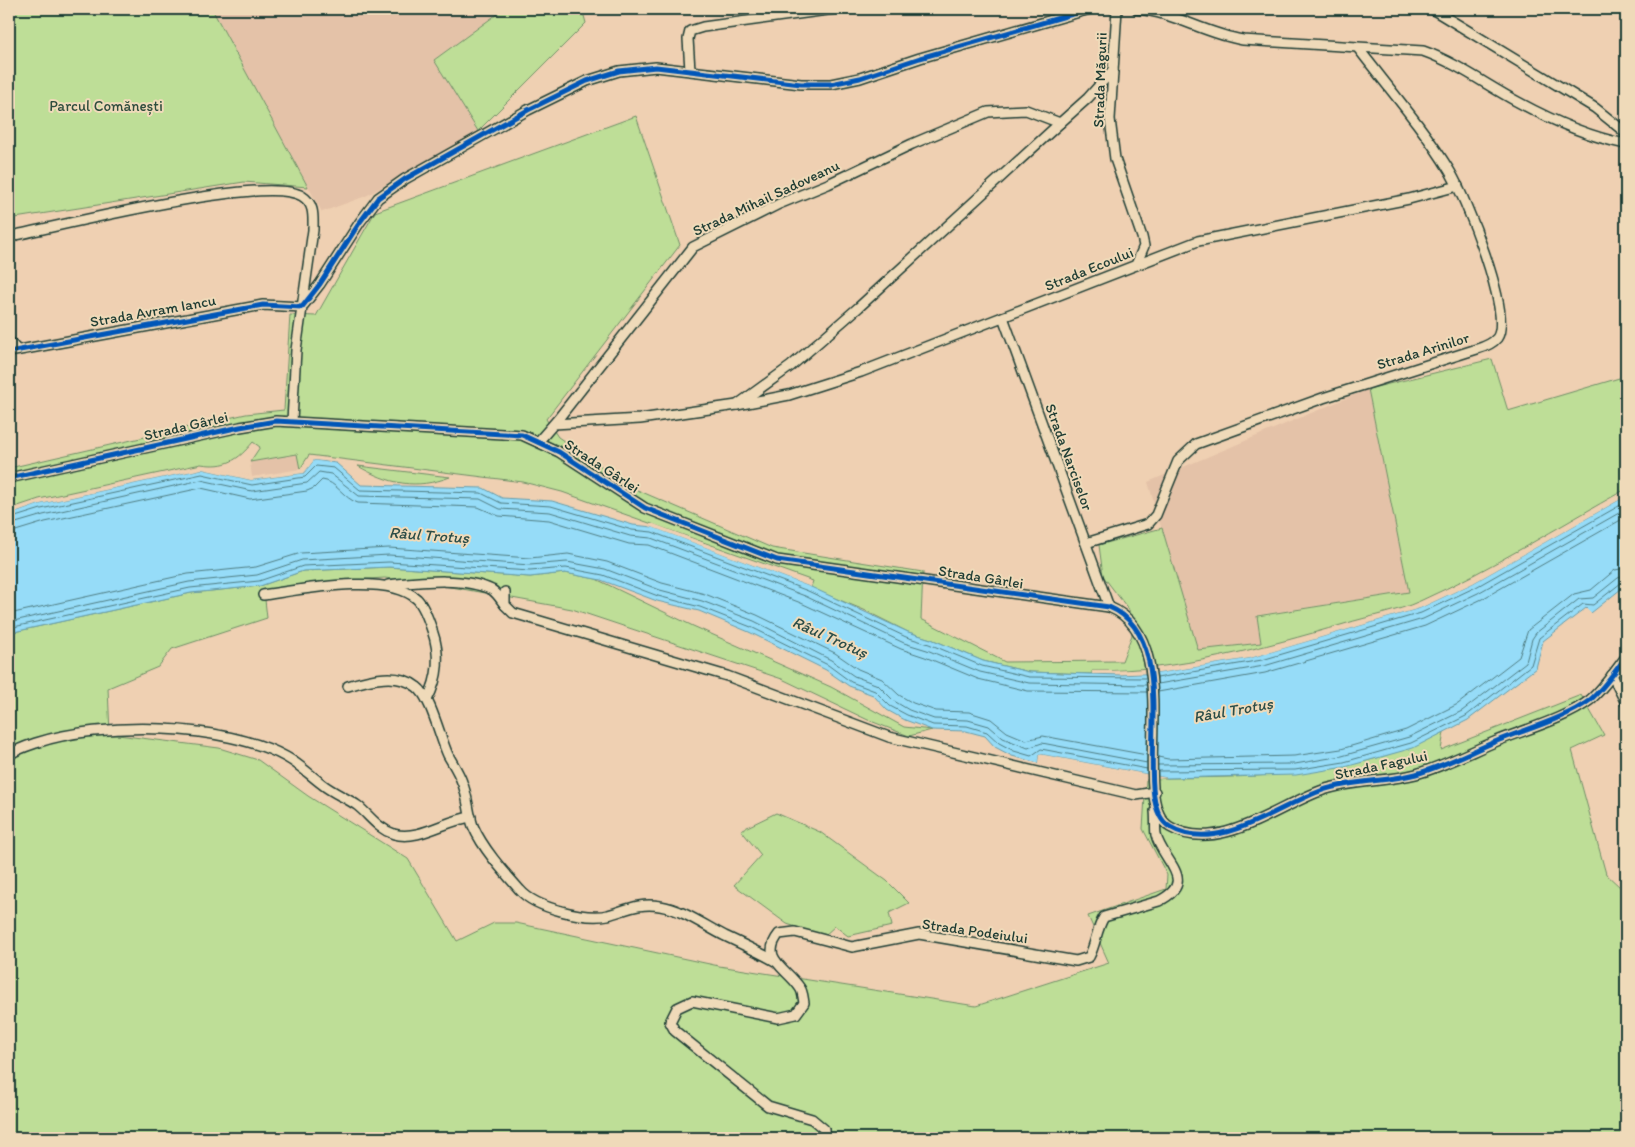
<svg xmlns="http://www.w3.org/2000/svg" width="1635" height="1147" viewBox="0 0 1635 1147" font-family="Itim,sans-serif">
  <rect width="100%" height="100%" fill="#efd0b2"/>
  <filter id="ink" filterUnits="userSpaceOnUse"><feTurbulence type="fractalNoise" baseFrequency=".02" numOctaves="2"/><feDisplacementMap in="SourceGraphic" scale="10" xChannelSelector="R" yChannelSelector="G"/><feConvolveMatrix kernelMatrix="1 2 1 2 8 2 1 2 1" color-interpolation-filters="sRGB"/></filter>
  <g filter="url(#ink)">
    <!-- built -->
    <g fill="#e4c2a8">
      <path d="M212,9H504L434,60L478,131L366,196L322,212Z"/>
      <path d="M1368,389L1409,592L1257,615L1261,643L1197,650L1148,482Z"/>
      <path d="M298,454L300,469L252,477L250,462Z"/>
    </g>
    <!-- green -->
    <g fill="#bede97" stroke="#6e8e66">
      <path d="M9,9H212L308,187L244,182L15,218L9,208Z"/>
      <path d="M504,9H582L586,23L478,131L434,60Z"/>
      <path d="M636,116L680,245L546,419L558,437L635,489L772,548L923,572L921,619L1005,662L1122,661L1132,635L1129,610L1103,576L1099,545L1162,528L1198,650L1261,643L1257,616L1409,592L1368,389L1492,359L1508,411L1626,376V489C1558,527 1491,569 1420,601C1396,612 1369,616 1344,624C1262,648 1178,671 1092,671V674L1029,672L983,661L931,639L908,632L864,610L815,590L811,587L813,581L562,492L523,482L309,455L300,469L297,454L250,462L260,447L253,442C238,460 227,468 201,464L39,499L9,509V468L246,414L284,410L290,315L316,316L375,212Z"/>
      <path d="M358,466L450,477C416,490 389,484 358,466Z"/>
      <path d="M389,567L530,577L565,573L596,579L693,626L831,687L904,727L932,730L909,736L868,720L782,679L572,609L457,588L385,578L316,582L265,600L267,618L172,649L158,667L108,688L110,734L219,748L258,760L308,796L408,859L457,941L494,923H516L719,966L976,1006L1109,963L1088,916L1166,889L1167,875L1143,829L1146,780L1167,778C1264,777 1355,777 1444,732L1441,750L1581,695L1604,735L1572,750L1606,874L1620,887L1626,885V1138H1449L1447,1136L1342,1138H9V633L191,593L260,586L303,571Z"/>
      <path d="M776,813L820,832L887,881L909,903L889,913L892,926L848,936L835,926L824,936L787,924L734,885L761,855L741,830Z"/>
    </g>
    <!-- water -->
    <path fill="#96dcf8" stroke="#669caa" d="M314,460L336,463L361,485L483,488L502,498L552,501L633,525L653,527L811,587L908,632L931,639L983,661L1029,672L1120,675L1159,673L1250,658L1420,608L1473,583L1626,496V585L1591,613L1586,608L1543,641L1536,668L1468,720L1413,748L1345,767L1296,775L1167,778L1039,754L1038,763L1012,756L995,747L985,736L966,731L932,730L905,720L887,710L873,695L849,686L826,670L749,632L699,611L657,601L601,580L565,573L530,577L389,567L303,571L260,586L191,593L9,633V515L40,504L202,469L251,480L304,473Z"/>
    <!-- pier -->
    <g fill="#efd0b2">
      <path d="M313,458L337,460L341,463L314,460L304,473L251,480L202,469L40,504L9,515V512L39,502L202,466L253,477L303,470Z"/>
      <path d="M1626,494V496L1473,583L1420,608L1250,658L1159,673L1092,674V671L1159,670L1250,655L1419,606L1472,581Z"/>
      <path d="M644,524H654L812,584L811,587Z"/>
      <path d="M1039,754L1167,778L1158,779L1041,757L1040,763H1038Z"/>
    </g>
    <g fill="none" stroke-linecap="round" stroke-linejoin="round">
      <!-- shore -->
      <g stroke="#4f7d82" stroke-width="1">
        <path d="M9,519L41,509L202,474L252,485L305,477L316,466L334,468L360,490L481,493L501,503L551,506L632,530L652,532L808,591L906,637L929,644L982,666L1029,677L1145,678"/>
        <path d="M9,525L43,515L201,480L252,491L307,483L319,472L331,474L359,496L480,499L500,509L550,512L630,536L651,538L805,596L904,643L927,650L980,672L1029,683L1146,685"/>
        <path d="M9,533L45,522L201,488L250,499L307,491L314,488L322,480C336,481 344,499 358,503L478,507L499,516L549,520L629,544L649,545L801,603L901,649L925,657L978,679L1028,691L1147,692"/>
        <path d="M9,614L188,574L256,567L301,553L389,548L530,558L568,554L607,562L662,583L705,594L757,615L835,653L858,669L882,679L899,695L913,703L936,711L969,712L991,719L1007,732L1026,740L1043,736L1147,755"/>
        <path d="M9,622L189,582L257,575L302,560L389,555L530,565L567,562L605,569L660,590L702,601L754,621L831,660L854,676L878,685L894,701L909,710L934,719L968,720L989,726L1003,738L1028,748L1042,743L1147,763"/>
        <path d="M9,628L190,588L259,581L303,566L389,562L530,571L566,568L603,575L658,596L700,607L751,627L828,665L851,682L875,691L890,706L907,715L933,725L967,726L987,732L999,743L1014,751L1031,756L1041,749L1147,769"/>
        <path d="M1157,678L1262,660L1421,613L1476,587L1626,502"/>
        <path d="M1158,684L1264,666L1423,619L1478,593L1626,509"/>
        <path d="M1158,692L1265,673L1425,626L1482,599L1626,517"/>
        <path d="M1158,757L1168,759L1294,756L1341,749L1406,730L1458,704L1519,657L1528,630L1574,594L1591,590L1615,570L1626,568"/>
        <path d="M1158,765L1295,764L1342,756L1409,737L1462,711L1526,662L1532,639L1536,633L1579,599L1593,598L1618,578L1626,575"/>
        <path d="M1158,771L1295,770L1344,762L1411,743L1466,716L1531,665L1539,638L1583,604L1593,605L1621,583L1626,581"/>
      </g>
      <!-- minor casing -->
      <g stroke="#1f3d34" stroke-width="12">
        <g id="minor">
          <path d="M1117,9L1110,119L1115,159L1142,237L1144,246L1136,265"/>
          <path d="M1137,9C1174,12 1205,34 1243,40L1423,51C1457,63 1486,85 1518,102C1551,120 1589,137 1626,144"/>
          <path d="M1432,9L1595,108L1626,133"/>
          <path d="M690,70L688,39L690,31L703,27L835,9"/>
          <path d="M9,239L16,235C64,225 267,174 302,196C315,204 313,217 313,230L296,350L292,421"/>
          <path d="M1003,317L1109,607"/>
          <path d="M9,341L17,350"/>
          <path d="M9,352L263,305L302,307L320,284L360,222L378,198L405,179L528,110L587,81L619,71L656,67L801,84H831L860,78L920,58L1090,9"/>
          <path d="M737,405L789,395L861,372L1198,241L1409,199L1458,186"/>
          <path d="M554,424L640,419L737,405L791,366L859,307L1060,123"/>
          <path d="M538,442L558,419L693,247L779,204L828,184L912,144L988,112L1026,110L1060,123L1088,98L1113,70"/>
          <path d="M9,478L240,427L276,421L522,435L559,452L645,508L777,560L1109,607C1190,640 1125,801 1170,827C1218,855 1279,805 1323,790C1353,780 1386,782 1416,774C1444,766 1470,752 1497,741C1524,730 1567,718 1590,700C1604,688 1615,671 1626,657"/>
          <path d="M1086,543L1148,524L1156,515L1178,461L1196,444L1323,398L1477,349C1484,347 1492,344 1497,338C1514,315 1464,194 1449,170C1424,129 1388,87 1358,48"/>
          <path d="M388,585C418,582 464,576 492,590C497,593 501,600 505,605"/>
          <path d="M505,592V605L513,613L727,676L889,737L1136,795L1155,792"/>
          <path d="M263,595C299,590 388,572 417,599C424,606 429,621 432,630C441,655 439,677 427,700"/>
          <path d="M1612,675L1626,703"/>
          <path d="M348,686C370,679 398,672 417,687C431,697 440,738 448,755C453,764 459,773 462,782C468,796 468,812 473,826C483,849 503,871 520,890C535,908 586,920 608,915C626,910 640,902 660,906C684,910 703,925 725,936C742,944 759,952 775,961"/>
          <path d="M9,755C17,749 27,746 36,743C101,721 225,723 286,757C299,764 310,775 322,784C333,793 347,798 358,806C370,816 378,829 394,834C419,841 446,820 471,817"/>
          <path d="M825,1138L824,1129L812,1119L768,1106L675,1031L670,1022L677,1008L692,1001L778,1018L796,1014L804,1003C803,998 803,992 800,988C787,968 759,959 779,934L795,932L852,947L919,934L1076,961L1089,957C1096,944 1096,930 1104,917L1159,901C1199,881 1162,861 1156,835C1155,828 1156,819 1155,811"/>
        </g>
      </g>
      <!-- minor -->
      <use href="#minor" stroke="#efdab9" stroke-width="9"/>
      <!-- cycleway casing -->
      <g stroke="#efdab9" stroke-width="8">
        <g id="cycleway">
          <path d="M9,352L263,305L302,307L320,284L360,222L378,198L405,179L528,110L587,81L619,71L656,67L801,84H831L860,78L920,58L1090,9"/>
          <path d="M9,478L240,427L276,421L522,435L559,452L645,508L777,560L1109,607C1190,640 1125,801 1170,827C1218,855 1279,805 1323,790C1353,780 1386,782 1416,774C1444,766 1470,752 1497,741C1524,730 1567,718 1590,700C1604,688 1615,671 1626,657"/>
        </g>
      </g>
      <!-- cycleway -->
      <use href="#cycleway" stroke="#0057b8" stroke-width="5"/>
    </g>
  </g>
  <g text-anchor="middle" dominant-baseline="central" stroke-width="4" stroke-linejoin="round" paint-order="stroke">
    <!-- street labels -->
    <g font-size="15" fill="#1f3d34" stroke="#efdab9">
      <text transform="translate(1100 80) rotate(-88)">Strada Măgurii</text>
      <text transform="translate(766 198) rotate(-25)">Strada Mihail Sadoveanu</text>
      <text transform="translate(1089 269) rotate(-22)">Strada Ecoului</text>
      <text transform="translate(153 311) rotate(-10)">Strada Avram Iancu</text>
      <text transform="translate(1423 351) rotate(-17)">Strada Arinilor</text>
      <text transform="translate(186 426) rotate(-13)">Strada Gârlei</text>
      <text transform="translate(1069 457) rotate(70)">Strada Narciselor</text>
      <text transform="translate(602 466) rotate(33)">Strada Gârlei</text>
      <text transform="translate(981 577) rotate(9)">Strada Gârlei</text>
      <text transform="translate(1381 765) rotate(-12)">Strada Fagului</text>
      <text transform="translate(975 931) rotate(8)">Strada Podeiului</text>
    </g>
    <!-- park labels -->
    <g font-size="15" fill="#2f4d3e" stroke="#efdab9">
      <text x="106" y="106">Parcul Comănești</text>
    </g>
    <!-- water labels -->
    <g font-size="16" font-style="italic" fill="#2b4d48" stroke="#efdab9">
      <text transform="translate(429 535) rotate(4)">Râul Trotuș</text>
      <text transform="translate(830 637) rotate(24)">Râul Trotuș</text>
      <text transform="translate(1233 710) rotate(-10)">Râul Trotuș</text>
    </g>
  </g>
  <!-- margin -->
  <rect width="1635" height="1147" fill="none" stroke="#efdab9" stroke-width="30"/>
  <rect x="15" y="15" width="1605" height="1117" fill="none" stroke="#1f3d34" stroke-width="2" filter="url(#ink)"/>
</svg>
